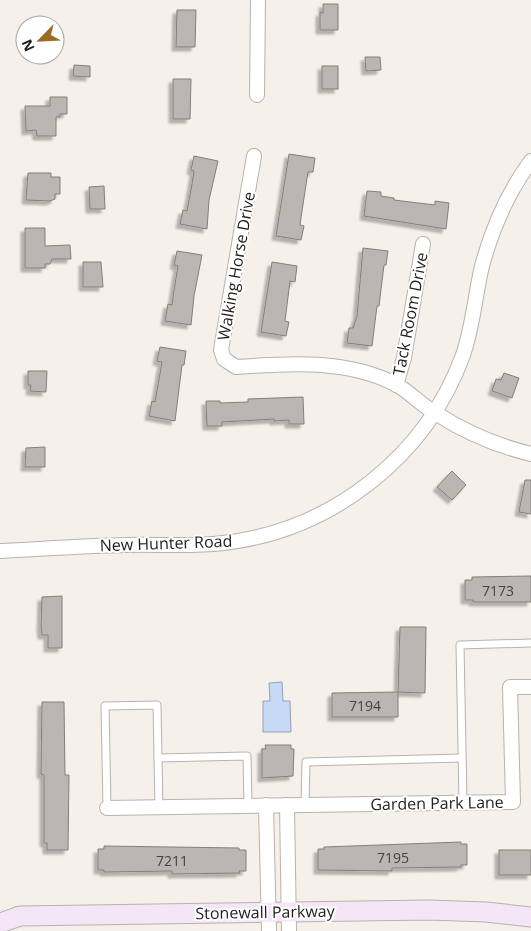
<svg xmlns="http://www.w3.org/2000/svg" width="531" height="931" viewBox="0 0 531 931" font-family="'Open Sans',sans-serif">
  <defs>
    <filter id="shadow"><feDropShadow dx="-4" dy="4" stdDeviation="1" flood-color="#0004"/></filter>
  </defs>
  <rect width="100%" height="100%" fill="#f6f0eb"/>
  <!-- water -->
  <path fill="#c6daf6" stroke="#94a1b5" d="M282,682L283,701H290L291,732H263V701H270L269,683Z"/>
  <!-- building -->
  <g fill="#bcb5b1" stroke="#857e7b" filter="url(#shadow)">
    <path d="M323,4H338V30H320V12L323,13Z"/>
    <path d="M177,10H196L195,47H176Z"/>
    <path d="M365,57H380L381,70L366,71Z"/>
    <path d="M74,65L90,66V77L73,76Z"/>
    <rect x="322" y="66" width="16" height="23"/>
    <path d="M173,79H191L190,119H173Z"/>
    <path d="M50,97H67V114H60V117H56V136H37L36,130L26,131L25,106H50Z"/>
    <path d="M289,154L315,158L313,172H308L302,211L300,225L304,226L301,240L276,236Z"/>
    <path d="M194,156L218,161L209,200L207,229L180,224L183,210L187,211L192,184L194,171L191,170Z"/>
    <path d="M28,173H51V177H60V194H55V199L50,201L26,200Z"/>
    <path d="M104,186L105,209H90L89,187Z"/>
    <path d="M367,191L381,192V196L394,198V200L435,205V201L449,203L446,229L364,216Z"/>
    <path d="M25,228H45V246L70,245L71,259H52L50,264H45V268H25Z"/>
    <path d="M363,248L388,251L386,265H384L379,306H377L372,346L347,343L349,328H353L357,316Z"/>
    <path d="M177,251L202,255L194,296L191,325L165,321L168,304L172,305L174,290L178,266L174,265Z"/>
    <path d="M83,262H101L103,287H83Z"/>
    <path d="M272,262L297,266L295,282L290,281L285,321L289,322L286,336L261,332Z"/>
    <path d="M160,347L186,351L184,365H182L175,421L149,416L152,401L155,402L162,362L157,361Z"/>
    <path d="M28,371H47L46,392L30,391L31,385H28Z"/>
    <path d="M504,373L519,378L512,398L492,391L496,379L501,380Z"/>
    <path d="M303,397L304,424H289V420L274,421V419L222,422V426H207L206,401H220V403L248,402V399Z"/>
    <path d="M45,447V467H25L26,448Z"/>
    <path d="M452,471L466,485L452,500L437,487Z"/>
    <path d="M525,480H531V514L519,512Z"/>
    <path d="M531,576V602H473V600H465V580H472V577Z"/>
    <path d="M62,596V648H48V635H42L41,627L42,597Z"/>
    <path d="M400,627H426L425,693L398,692Z"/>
    <path d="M398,692V717H332V693Z"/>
    <path d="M42,702H64L65,775H69L68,850H47V843H44V775L41,774Z"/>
    <path d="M265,745H291V749H294L293,776L262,778V749H266Z"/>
    <path d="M461,842V844H467V865H461V867L392,868V871L318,870V849H324V847Z"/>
    <path d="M104,846L239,848V850H246V871H239L240,873L172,874V871L104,872V870H98V849H104Z"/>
    <rect x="499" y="850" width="32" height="25"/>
  </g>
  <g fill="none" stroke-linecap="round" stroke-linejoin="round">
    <!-- lane casing -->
    <g stroke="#b8b2ad" stroke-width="9">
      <g id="lane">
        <path d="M463,801L460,645L531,643"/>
        <path d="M305,804L306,762L462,758"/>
        <path d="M159,807L158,758L247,756L248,805"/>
        <path d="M107,808L105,706L157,705L158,758"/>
      </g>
    </g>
    <!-- street casing -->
    <g stroke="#b8b2ad" stroke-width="16">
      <g id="street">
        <path d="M257,95L258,0"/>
        <path d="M254,156L221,350L224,359L236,367C289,363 348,359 397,385C411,393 422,406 437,414C465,432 498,446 531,454"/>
        <path d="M396,385L404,358L423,244"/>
        <path d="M0,551C41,549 83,546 125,545C157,544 191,547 223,543C331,531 426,457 463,355C473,326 475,296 482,266C492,229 508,192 531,161"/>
        <path d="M266,805L269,931"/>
        <path d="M287,805L289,931"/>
        <path d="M107,808L513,802L510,687H531"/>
      </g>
    </g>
    <!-- secondary casing -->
    <g stroke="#b8b2ad" stroke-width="21">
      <path id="secondary" d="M0,923L20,916L429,910L486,912L531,917"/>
    </g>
    <!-- lane -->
    <use href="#lane" stroke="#fff" stroke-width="7"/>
    <!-- street -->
    <use href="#street" stroke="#fff" stroke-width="14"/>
    <!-- secondary -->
    <use href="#secondary" stroke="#f4e6f6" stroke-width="19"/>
  </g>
  <g text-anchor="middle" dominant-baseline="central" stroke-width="4" stroke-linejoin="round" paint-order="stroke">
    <!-- number labels -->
    <g font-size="14" fill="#474341">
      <text x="498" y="590">7173</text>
      <text x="365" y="705">7194</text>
      <text x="393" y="857">7195</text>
      <text x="172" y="860">7211</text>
    </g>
    <!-- street labels -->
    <g font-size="16" fill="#201d1c" stroke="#fff">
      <text transform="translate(236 266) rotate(-80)">Walking Horse Drive</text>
      <text transform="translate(410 314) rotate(-79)">Tack Room Drive</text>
      <text transform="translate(166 543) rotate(-2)">New Hunter Road</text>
      <text transform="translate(437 803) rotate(-1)">Garden Park Lane</text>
      <text transform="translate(265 912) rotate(-1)">Stonewall Parkway</text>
    </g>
  </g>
  <!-- north arrow -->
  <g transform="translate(40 40) rotate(246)"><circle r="24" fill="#ffffff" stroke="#a6a5a4"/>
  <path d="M0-4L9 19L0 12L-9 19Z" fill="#9e6921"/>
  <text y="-8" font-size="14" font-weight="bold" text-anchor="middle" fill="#201d1c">N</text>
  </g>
</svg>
